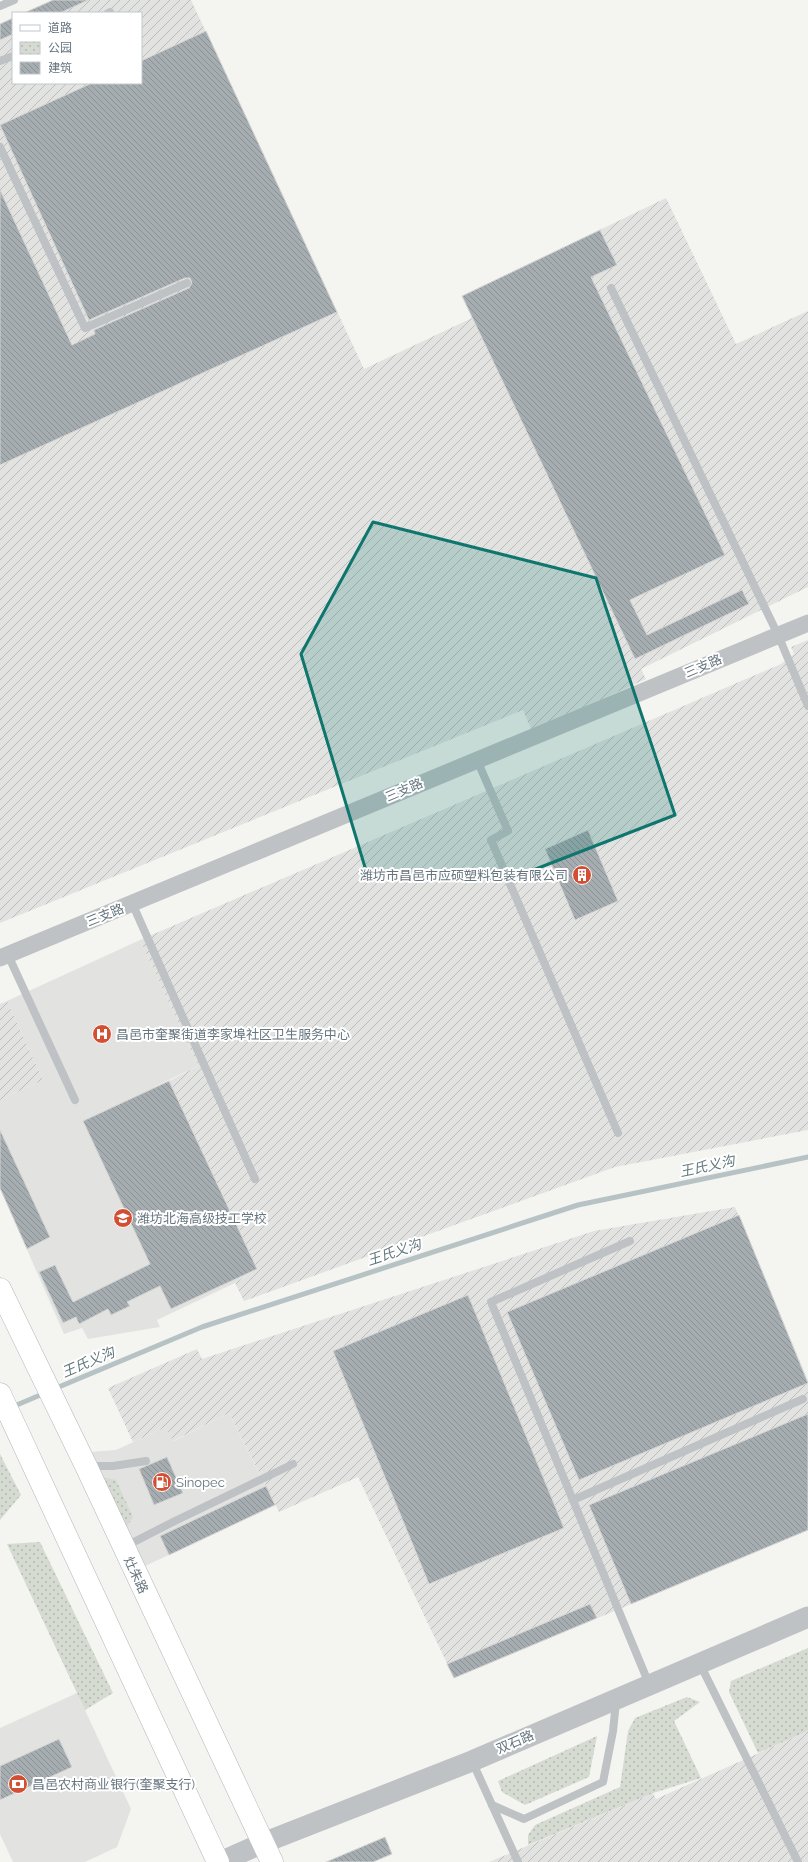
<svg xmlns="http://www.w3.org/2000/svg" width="808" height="1862" viewBox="0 0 808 1862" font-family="Raleway,'Noto Sans SC',sans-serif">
  <defs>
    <pattern id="industrial-furrows" width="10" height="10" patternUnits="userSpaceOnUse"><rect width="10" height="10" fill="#e2e3e1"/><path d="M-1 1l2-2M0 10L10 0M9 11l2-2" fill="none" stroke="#bbbdbc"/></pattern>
    <pattern id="park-dots" width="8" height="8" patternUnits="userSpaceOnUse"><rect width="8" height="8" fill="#d6dbd2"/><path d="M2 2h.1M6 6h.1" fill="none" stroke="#b1b6b0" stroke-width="1.8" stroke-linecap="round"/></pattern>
    <pattern id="building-back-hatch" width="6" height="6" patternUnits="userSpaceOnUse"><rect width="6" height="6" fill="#a6adb1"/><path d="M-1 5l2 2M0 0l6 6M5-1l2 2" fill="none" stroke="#8b9195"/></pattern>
  </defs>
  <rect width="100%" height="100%" fill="#f4f4f1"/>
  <!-- built -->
  <g fill="#e2e3e1">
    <path d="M140,940L198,1066L152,1088L169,1081L257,1269L235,1283L157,1320L160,1327L88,1339L82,1328L64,1334L0,1188V1100L43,1080L7,1001Z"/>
    <path d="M229,1413L275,1505L143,1567L90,1452L116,1450L166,1427L174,1441Z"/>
    <path d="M77,1693L131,1809L117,1847L85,1862H13L0,1834V1728Z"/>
  </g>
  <!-- industrial -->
  <g fill="url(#industrial-furrows)">
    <path d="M53,0H191L364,369L472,318L462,296L666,198L736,344L808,311V587L641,669L646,679L532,731L523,710L0,923V24L13,18V83H141V13H24Z"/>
    <path d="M808,640V1130L615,1167L244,1301L235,1283L257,1269L169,1081L198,1066L140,940L781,664L794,654L791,647Z"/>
    <path d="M7,1001L43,1080L0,1100V1004Z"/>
    <path d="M735,1207L808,1381V1530L454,1678L358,1477L279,1512L229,1413L173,1441L166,1427L133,1442L108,1388L197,1349L202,1359L594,1231Z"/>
    <path d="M808,1731V1862H489L653,1793L656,1799Z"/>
  </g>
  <!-- park -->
  <g fill="url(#park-dots)">
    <path d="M0,1454L21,1495L0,1520Z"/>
    <path d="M101,1477L116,1480L133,1517L125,1529Z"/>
    <path d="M40,1542L113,1693L85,1710L7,1544Z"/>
    <path d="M808,1648V1731L758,1753L729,1692L731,1681Z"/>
    <path d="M687,1697L700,1702L674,1721L701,1778L653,1793L528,1845V1835L535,1825L620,1787L628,1731L635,1718Z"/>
    <path d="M597,1736L589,1777L525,1805L502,1792L498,1781Z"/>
  </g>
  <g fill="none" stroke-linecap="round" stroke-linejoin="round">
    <!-- stream -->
    <g stroke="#b7c2c5" stroke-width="5">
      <path d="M54,1389L202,1327L578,1205L808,1157"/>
      <path d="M12,1407L45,1393"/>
    </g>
  </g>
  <!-- building -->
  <g fill="url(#building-back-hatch)" stroke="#d6d5d4">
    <path d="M53,0H88L60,13H24Z"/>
    <path d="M13,18V34L0,40V24Z"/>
    <path d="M206,31L337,312L0,465V190L72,345L95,334L94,330L189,288L192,283L190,278H185L89,320L0,125L92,83H141V61Z"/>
    <path d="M600,230L617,265L591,277L725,555L630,600L647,635L742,590L749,604L635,659L462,296Z"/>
    <path d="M588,830L618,901L575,920L545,849Z"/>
    <path d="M169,1081L257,1269L171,1309L160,1286L127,1302L130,1306L111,1315L108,1309L79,1324L76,1317L63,1323L39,1272L55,1265L73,1302L150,1264L83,1121Z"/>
    <path d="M0,1130L50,1237L27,1249L0,1188Z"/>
    <path d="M739,1215L808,1383L579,1480L507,1312Z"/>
    <path d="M468,1295L564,1528L429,1584L333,1351Z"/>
    <path d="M808,1414V1530L631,1604L589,1505Z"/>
    <path d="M167,1457L183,1493L154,1505L139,1469Z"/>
    <path d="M266,1486L275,1505L169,1555L160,1536Z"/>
    <path d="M590,1604L597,1618L454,1678L447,1664Z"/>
    <path d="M59,1739L72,1767L0,1800V1766Z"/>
    <path d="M385,1837L392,1854L373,1862H326Z"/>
  </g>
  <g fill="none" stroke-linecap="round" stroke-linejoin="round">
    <!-- secondary casing -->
    <g stroke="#b1b6b9" stroke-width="23">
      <g id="secondary">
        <path d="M0,1289L86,1466L272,1862"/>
        <path d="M0,1394L218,1862"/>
      </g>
    </g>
    <!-- service -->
    <g stroke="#bec2c5" stroke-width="8">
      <path d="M0,6L14,0"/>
      <path d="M108,13L110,12"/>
      <path d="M0,61L13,56"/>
      <path d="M0,147L85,328L187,283"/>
      <path d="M611,288L778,635L808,706"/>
      <path d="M477,760L508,831L491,840L618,1133"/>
      <path d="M132,903L255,1179"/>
      <path d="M8,955L75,1100"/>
      <path d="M630,1241L491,1302L649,1684"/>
      <path d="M89,1466H113L146,1461"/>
      <path d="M573,1500L803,1399"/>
      <path d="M126,1546L175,1521L293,1464"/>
      <path d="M700,1664L798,1862"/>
      <path d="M472,1761L518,1862"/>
      <path d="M492,1805L524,1819L603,1782L613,1731L616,1702"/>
    </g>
    <!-- minor -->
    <path stroke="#bec2c5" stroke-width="17" d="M0,958L808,623"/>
    <!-- tertiary -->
    <path stroke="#bec2c5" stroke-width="21" d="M220,1862L263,1843L472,1761L808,1617"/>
    <!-- secondary -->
    <use href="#secondary" stroke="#fff" stroke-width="22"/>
  </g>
  <!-- marked area -->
  <path fill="#0f766e" fill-opacity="0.2" stroke="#0f766e" stroke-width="3" stroke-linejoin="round" d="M373,522L596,578L675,815L510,879L367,874L301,654Z"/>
  <!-- icons -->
  <defs>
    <g id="building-disc" transform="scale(1)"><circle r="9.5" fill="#d24f34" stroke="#fff"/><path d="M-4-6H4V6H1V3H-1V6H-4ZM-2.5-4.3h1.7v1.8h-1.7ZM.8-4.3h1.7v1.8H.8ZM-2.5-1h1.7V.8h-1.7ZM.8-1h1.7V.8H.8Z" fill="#fff"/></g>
    <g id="hospital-disc" transform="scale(1)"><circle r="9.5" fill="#d24f34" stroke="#fff"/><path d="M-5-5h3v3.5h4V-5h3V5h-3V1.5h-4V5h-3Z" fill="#fff"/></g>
    <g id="school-disc" transform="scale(1)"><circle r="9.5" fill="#d24f34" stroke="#fff"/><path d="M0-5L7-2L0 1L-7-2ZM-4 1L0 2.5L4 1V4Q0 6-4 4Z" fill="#fff"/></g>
    <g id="fuel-disc" transform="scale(1)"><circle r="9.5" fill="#d24f34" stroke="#fff"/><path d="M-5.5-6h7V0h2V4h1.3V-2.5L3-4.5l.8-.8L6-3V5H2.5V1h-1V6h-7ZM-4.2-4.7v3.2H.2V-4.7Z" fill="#fff"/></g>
    <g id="bank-disc" transform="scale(1)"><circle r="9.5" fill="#d24f34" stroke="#fff"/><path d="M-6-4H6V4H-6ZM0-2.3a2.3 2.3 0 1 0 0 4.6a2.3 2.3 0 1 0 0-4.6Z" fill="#fff"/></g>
  </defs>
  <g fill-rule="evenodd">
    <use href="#building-disc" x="582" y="875"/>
    <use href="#hospital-disc" x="102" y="1034"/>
    <use href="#school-disc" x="123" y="1218"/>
    <use href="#fuel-disc" x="162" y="1482"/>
    <use href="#bank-disc" x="18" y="1784"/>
  </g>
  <g text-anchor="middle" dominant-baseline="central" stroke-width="4" stroke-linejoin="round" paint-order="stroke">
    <!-- street labels -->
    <g font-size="13" fill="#66757f" stroke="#fff">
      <text transform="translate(703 666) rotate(-23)">三支路</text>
      <text transform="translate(404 790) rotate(-23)">三支路</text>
      <text transform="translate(105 915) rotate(-22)">三支路</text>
      <text transform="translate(136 1575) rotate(65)">灶朱路</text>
      <text transform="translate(515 1742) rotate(-23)">双石路</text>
    </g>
    <!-- poi labels -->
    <g font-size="13" fill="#66757f" stroke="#fff" text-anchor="start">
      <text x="568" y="875" text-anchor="end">潍坊市昌邑市应硕塑料包装有限公司</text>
      <text x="116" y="1034">昌邑市奎聚街道李家埠社区卫生服务中心</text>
      <text x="137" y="1218">潍坊北海高级技工学校</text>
      <text x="176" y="1482">Sinopec</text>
      <text x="32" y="1784">昌邑农村商业银行(奎聚支行)</text>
    </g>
    <!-- water labels -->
    <g font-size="14" font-style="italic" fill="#62777c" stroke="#fff">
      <text transform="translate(707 1166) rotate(-12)">王氏义沟</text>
      <text transform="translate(394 1252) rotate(-18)">王氏义沟</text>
      <text transform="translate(88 1362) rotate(-23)">王氏义沟</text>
    </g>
  </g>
  <!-- legend -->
  <rect x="12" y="12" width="130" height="72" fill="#ffffff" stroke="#c2c8cc"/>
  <rect x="20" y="25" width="20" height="6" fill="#ffffff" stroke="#c2c8cc"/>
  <text x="48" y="32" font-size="12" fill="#66757f">道路</text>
  <rect x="20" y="42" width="20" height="12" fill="url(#park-dots)" stroke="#c2c8cc"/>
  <text x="48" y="52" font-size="12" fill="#66757f">公园</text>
  <rect x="20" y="62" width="20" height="12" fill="url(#building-back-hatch)" stroke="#c2c8cc"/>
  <text x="48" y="72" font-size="12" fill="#66757f">建筑</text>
</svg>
